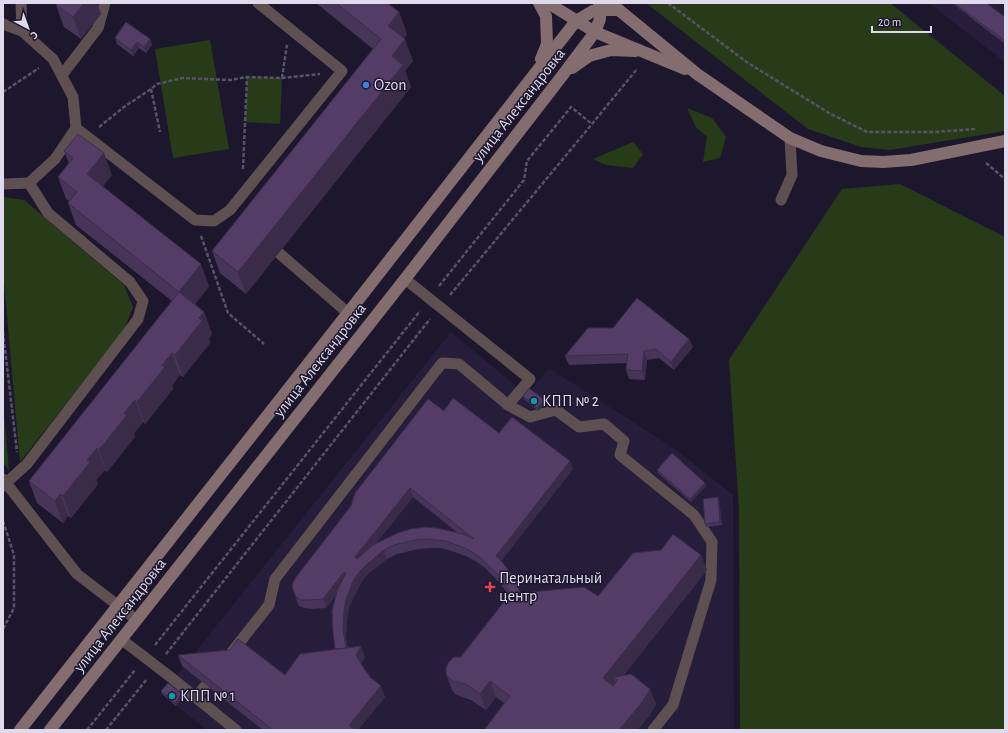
<svg xmlns="http://www.w3.org/2000/svg" width="1008" height="733" viewBox="0 0 1008 733" font-family="'Alegreya Sans',sans-serif">
  <rect width="100%" height="100%" fill="#1d172e"/>
  <!-- built -->
  <g fill="#251d3a">
    <path d="M929,3H1005V62Z"/>
    <path d="M451,332L527,395L549,368L675,449L733,495L734,730H207L162,694Z"/>
  </g>
  <!-- green -->
  <g fill="#273b18">
    <path d="M646,3H890L1005,96V131L890,150L861,147L808,129Z"/>
    <path d="M210,40L229,149L173,158L155,49Z"/>
    <path d="M247,77L282,78L280,124L245,122Z"/>
    <path d="M687,108L712,118L726,137L720,158L703,162L707,137L696,127Z"/>
    <path d="M633,142L643,154L633,168L606,165L593,159Z"/>
    <path d="M900,184L1005,237V730H740L739,509L729,360L842,189Z"/>
    <path d="M3,197L24,200L124,285L133,307L124,330L20,462L3,271Z"/>
    <path d="M3,403L9,470L3,463Z"/>
  </g>
  <g fill="none" stroke-linecap="round" stroke-linejoin="round">
    <!-- path -->
    <g stroke="#575267" stroke-width="2.5" stroke-dasharray="4 2" stroke-linecap="butt">
      <path d="M668,3L748,63L829,113L867,132H935L975,129"/>
      <path d="M282,78L287,45"/>
      <path d="M151,89L160,132"/>
      <path d="M3,92L39,68"/>
      <path d="M99,127L124,107L151,89L157,84L182,78L230,80L247,77L282,78L320,74"/>
      <path d="M986,163L1005,179"/>
      <path d="M243,169L247,77"/>
      <path d="M201,236L228,313L264,344"/>
      <path d="M439,286L524,180L527,161L571,107L592,124"/>
      <path d="M450,295L592,124L637,69"/>
      <path d="M3,332L17,452"/>
      <path d="M3,521L14,555V608L3,629"/>
      <path d="M155,645L420,311"/>
      <path d="M166,654L430,319"/>
      <path d="M87,730L135,670"/>
      <path d="M106,730L147,679"/>
    </g>
    <!-- lane -->
    <g stroke="#5e4f50" stroke-width="11">
      <path d="M21,3L22,31"/>
      <path d="M3,24L22,31L53,59L73,97L76,128L55,159L29,183L48,213L130,282L143,301L138,319L27,464L6,483L3,479"/>
      <path d="M62,75L98,28L105,3"/>
      <path d="M76,128L195,220L214,221L230,210L342,71L258,3"/>
      <path d="M3,184L29,183"/>
      <path d="M781,200L792,175L790,138"/>
      <path d="M279,253L348,313"/>
      <path d="M405,279L530,379L508,405"/>
      <path d="M3,486L6,483L77,574L137,620"/>
      <path d="M121,639L173,679L236,730"/>
      <path d="M232,652L269,605L275,579L442,363L459,364L508,405L530,417L556,410L579,427L604,424L624,441L620,455L694,515L712,542L711,580L673,705L653,730"/>
      <path d="M196,697L215,674"/>
    </g>
    <!-- secondary -->
    <g stroke="#846d6e" stroke-width="12">
      <path d="M539,3L546,16L547,44L541,59"/>
      <path d="M548,3L595,32L685,69"/>
      <path d="M614,6L697,74L790,138L821,151L861,161L883,162L911,160L1005,141"/>
      <path d="M572,68L589,56L611,50L635,51"/>
      <path d="M20,730L348,313L576,21L593,11L600,10H619"/>
      <path d="M50,730L405,279L562,76L595,32L600,19V10L599,4"/>
    </g>
  </g>
  <!-- wall -->
  <g fill="#473459" fill-rule="evenodd">
    <path d="M54,3H97L101,14L81,39L64,27L56,5Z"/>
    <path d="M316,3H387L399,12L407,34L404,38L413,61L405,71L411,87L246,294L220,273L212,251L373,49Z"/>
    <path d="M952,3H986L1005,17V44Z"/>
    <path d="M115,38L150,39L152,45L146,53L139,48L133,56L117,44Z"/>
    <path d="M64,151L112,175L103,186L209,286L195,304L204,312L212,334L209,339L210,343L183,377L180,375L172,385L173,389L145,424L143,422L134,433L135,437L107,472L105,470L96,480L98,484L71,518L68,516L63,523L37,503L29,481L172,301L76,225L68,203L69,201L66,199L58,177L69,164Z"/>
    <path d="M689,339L693,347L674,370L659,358L647,360L645,380L629,379L626,370L627,363L569,365L565,356Z"/>
    <path d="M523,396L544,400L545,403L538,411L524,399Z"/>
    <path d="M444,411L499,433L573,469L501,561L520,593L598,596L707,570L623,676L656,704L649,716L637,730H484L504,703L496,697L486,710L471,700L459,696L455,694L452,690L446,674L509,596L500,583L485,568L477,562L468,557L449,550L440,548H430L418,549L397,554L387,559L369,573L362,581L357,590L349,608L347,619L346,638L348,648L365,657L361,664L385,697L358,730H263L182,666L178,655L285,675L335,649L337,594L326,608L312,609L304,608L299,606L293,590ZM413,497L459,534L376,543Z"/>
    <path d="M657,470L705,483L706,486L691,502L658,473Z"/>
    <path d="M719,500L722,525L706,527L705,524Z"/>
    <path d="M161,691L183,697L176,706L162,694Z"/>
  </g>
  <!-- shaded-wall -->
  <g fill="#3a2b48">
    <path d="M84,3H97L101,14L81,39L73,17Z"/>
    <path d="M399,12L407,34L396,48L388,26Z"/>
    <path d="M150,39L152,45L146,53L144,47Z"/>
    <path d="M405,39L413,61L405,71L411,87L246,294L238,272L392,56Z"/>
    <path d="M137,42L139,48L133,56L131,50Z"/>
    <path d="M104,153L112,175L95,196L87,174Z"/>
    <path d="M201,264L209,286L187,314L179,292Z"/>
    <path d="M204,312L212,334L209,339L210,343L183,377L175,355L199,318Z"/>
    <path d="M689,339L693,347L674,370L671,362Z"/>
    <path d="M644,351L647,360L645,380L642,371Z"/>
    <path d="M172,353L180,375L172,385L173,389L145,424L137,402L162,365Z"/>
    <path d="M135,400L143,422L134,433L135,437L107,472L99,450L124,413Z"/>
    <path d="M544,400L545,403L538,411L537,408Z"/>
    <path d="M97,448L105,470L96,480L98,484L71,518L63,496L87,460Z"/>
    <path d="M570,461L573,469L499,564L496,556Z"/>
    <path d="M705,483L706,486L691,502L690,499Z"/>
    <path d="M410,488L413,497L358,566L355,557Z"/>
    <path d="M60,494L68,516L63,523L55,501Z"/>
    <path d="M718,497L719,500L722,525L720,522Z"/>
    <path d="M384,550L387,559L369,573L362,581L357,590L349,608L347,619L346,638L350,659L346,650L343,629L344,610L346,600L353,581L359,572L366,565Z"/>
    <path d="M701,555L707,570L618,682L617,680L614,677L616,684L609,693L603,678Z"/>
    <path d="M344,572L347,581L326,608L323,599Z"/>
    <path d="M361,646L365,657L360,666L356,655Z"/>
    <path d="M490,681L496,697L486,710L480,694Z"/>
    <path d="M381,686L385,697L358,730H350L349,725Z"/>
    <path d="M650,689L656,704L649,716L637,730H619Z"/>
    <path d="M182,694L183,697L176,706L175,703Z"/>
  </g>
  <!-- building -->
  <g fill="#533d67" stroke="#3a2b48" fill-rule="evenodd">
    <path d="M58,3H84L73,17L56,5Z"/>
    <path d="M336,3H387L399,12L388,26L405,39L392,56L403,65L238,272L212,251L381,39Z"/>
    <path d="M954,3H986L1005,17V41Z"/>
    <path d="M126,22L150,39L144,47L137,42L131,50L115,38Z"/>
    <path d="M78,134L104,153L87,174L201,264L179,292L68,203L77,192L58,177L73,158L64,151Z"/>
    <path d="M179,292L204,312L199,318L202,321L175,355L172,353L162,365L165,367L137,402L135,400L124,413L127,415L99,450L97,448L87,460L90,462L63,496L60,494L55,501L29,481Z"/>
    <path d="M637,298L689,339L671,362L656,349L644,351L642,371L626,370L628,354L565,356L588,328H613Z"/>
    <path d="M529,388L544,400L537,408L523,396Z"/>
    <path d="M453,398L499,433L512,417L570,461L496,556L503,563L512,575L517,584L520,593L510,594L508,590L497,574L482,559L474,553L465,548L446,541L436,540L427,539L415,540L394,545L384,550L366,565L359,572L353,581L346,600L344,610L343,629L346,648L335,649L333,632L332,611L337,591L346,573L344,572L323,599L308,600H301L296,597L293,590L292,585L296,577L351,506L355,493L428,399L444,411ZM410,488L474,539L463,534L437,528L424,527L411,529L398,533L387,538L373,545L357,559L355,557Z"/>
    <path d="M672,453L705,483L690,499L657,470Z"/>
    <path d="M718,497L720,522L705,524L703,499Z"/>
    <path d="M673,534L701,555L603,678L613,686L617,680L614,677L631,674L650,689L643,701L619,730H484L510,696L490,681L480,694L466,684L453,681L449,678L446,674V668L448,663L454,657H461L510,594L584,587L598,596L633,553L661,550Z"/>
    <path d="M238,639L285,675L300,654L361,646L356,655L363,667L371,678L381,686L349,725L355,730H273L178,655L230,650Z"/>
    <path d="M168,683L182,694L175,703L161,691Z"/>
  </g>
  <!-- markers -->
  <circle fill="#3f7fe0" stroke="#1d172e" stroke-width="1.5" cx="366" cy="85" r="4"/>
  <g fill="#0f9aa8" stroke="#1d172e" stroke-width="1.5">
    <circle cx="534" cy="401" r="4"/>
    <circle cx="172" cy="696" r="4"/>
  </g>
  <path fill="#e0444e" stroke="#1d172e" stroke-width="1.5" d="M488 581h4v4h4v4h-4v4h-4v-4h-4v-4h4z"/>
  <g text-anchor="middle" dominant-baseline="central" stroke-width="3" stroke-linejoin="round" paint-order="stroke">
    <!-- poi labels -->
    <g font-size="16" fill="#dfdbec" stroke="#1d172e" text-anchor="start">
      <text x="374" y="85">Ozon</text>
      <text x="542" y="401">КПП № 2</text>
      <text x="499" y="578">Перинатальный<tspan x="499" dy="18">центр</tspan></text>
      <text x="180" y="696">КПП № 1</text>
    </g>
    <!-- street labels -->
    <g font-size="16" fill="#dfdbec" stroke="#1d172e">
      <text transform="translate(519 105) rotate(-52)">улица Александровка</text>
      <text transform="translate(320 360) rotate(-52)">улица Александровка</text>
      <text transform="translate(120 615) rotate(-52)">улица Александровка</text>
    </g>
  </g>
  <!-- border -->
  <rect width="1008" height="733" fill="none" stroke="#dfdbec" stroke-width="8"/>
  <!-- north arrow -->
  <g transform="translate(28 28) rotate(139)" stroke="#1d172e" stroke-width="3" paint-order="stroke">
  <path d="M0-3L7 15L0 10L-7 15Z" fill="#dfdbec"/>
  <text y="-6" font-size="11" font-weight="bold" text-anchor="middle" fill="#dfdbec">С</text>
  </g>
  <!-- scale -->
  <path d="M872 26v6h59v-6" fill="none" stroke="#dfdbec" stroke-width="2"/>
  <text x="878" y="26" font-size="12" fill="#dfdbec" stroke="#1d172e" stroke-width="3" paint-order="stroke">20 m</text>
</svg>
